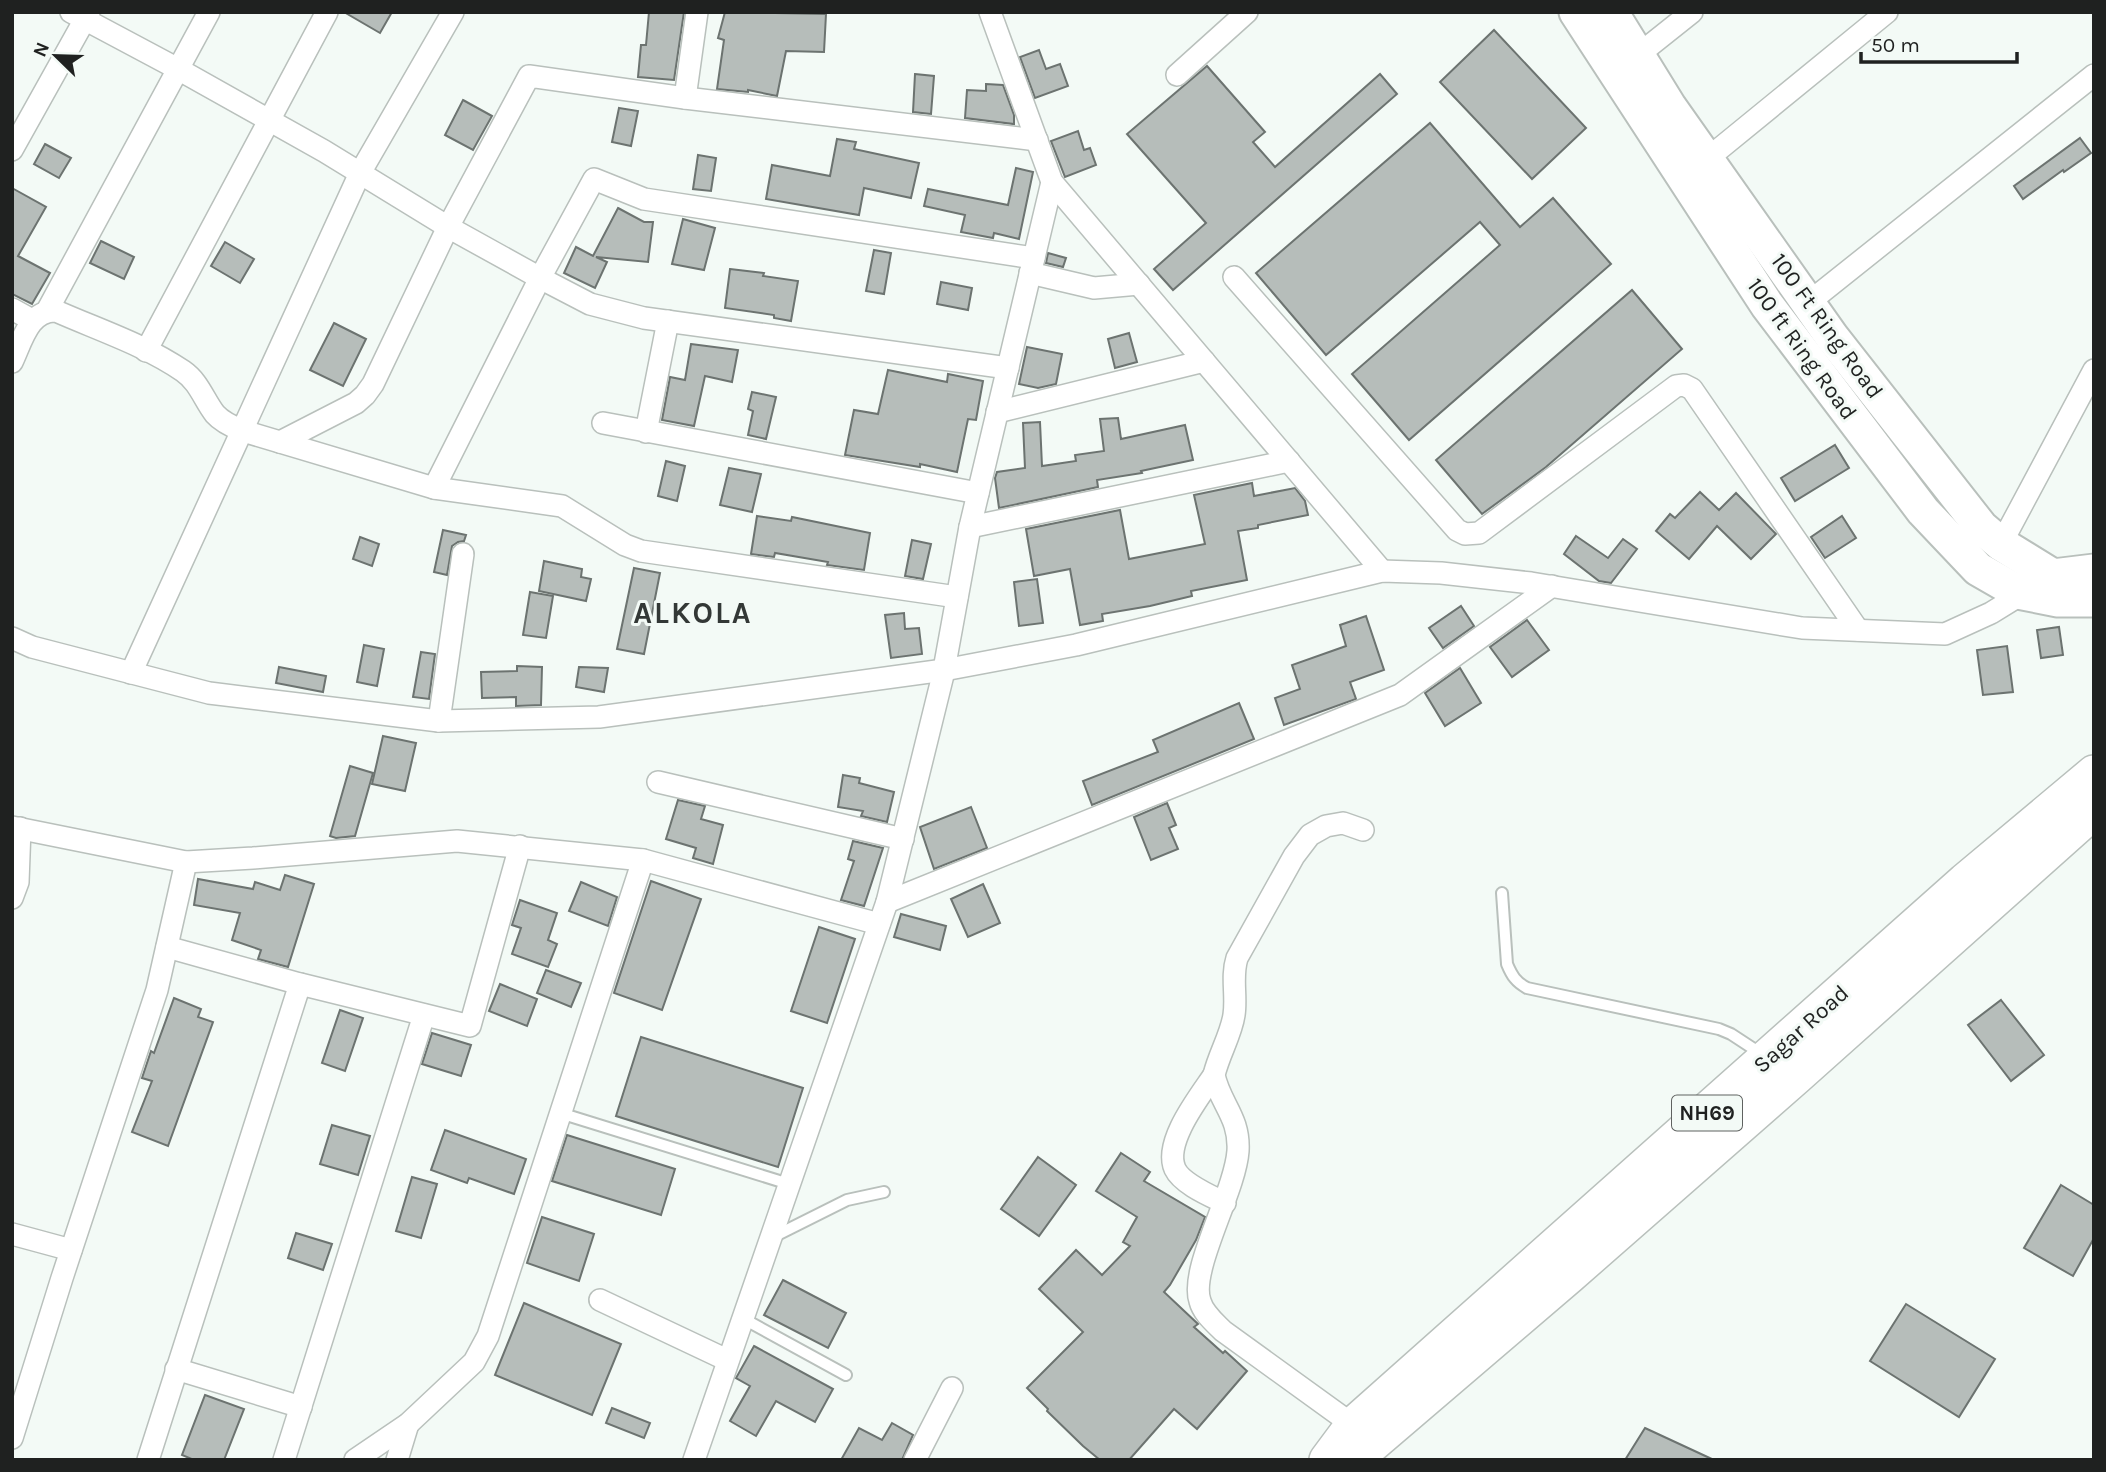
<svg xmlns="http://www.w3.org/2000/svg" width="2106" height="1472" viewBox="0 0 2106 1472" font-family="Karla,sans-serif">
  <rect width="100%" height="100%" fill="#f3faf6"/>
  <!-- building -->
  <g fill="#b6bdba" stroke="#6c7370" stroke-width="2">
    <path d="M344,12H392L380,33Z"/>
    <path d="M649,12H684L674,80L638,77L641,45H646Z"/>
    <path d="M725,12L826,14L824,52L786,51L777,96L748,90V92L717,89L724,40L718,38Z"/>
    <path d="M1494,30L1586,128L1532,179L1440,82Z"/>
    <path d="M1039,50L1046,69L1060,64L1068,86L1035,98L1020,57Z"/>
    <path d="M1207,66L1265,132L1253,142L1275,167L1380,74L1397,94L1173,290L1154,269L1206,223L1127,134Z"/>
    <path d="M915,74L934,76L931,114L913,112Z"/>
    <path d="M986,84L1003,85L1014,115V124L965,118L967,90L986,91Z"/>
    <path d="M463,100L492,116L473,150L445,135Z"/>
    <path d="M619,108L638,111L631,146L612,142Z"/>
    <path d="M1430,123L1520,227L1553,198L1611,264L1409,440L1352,374L1500,245L1480,222L1326,355L1256,273Z"/>
    <path d="M1078,131L1084,150L1090,148L1096,165L1065,177L1051,141Z"/>
    <path d="M2080,138L2091,153L2064,172L2063,170L2023,199L2014,186Z"/>
    <path d="M837,139L856,142L854,149L919,163L911,198L864,188L859,215L766,199L772,165L830,176Z"/>
    <path d="M45,144L71,158L59,178L34,164Z"/>
    <path d="M698,155L716,158L711,191L693,189Z"/>
    <path d="M1016,168L1033,172L1019,239L994,233L993,238L961,232L965,215L924,206L928,189L1008,205Z"/>
    <path d="M12,188L46,207L18,256L50,273L32,304L12,294Z"/>
    <path d="M618,208L644,222H653L648,262L596,257L607,262L595,288L564,273L576,247L593,256Z"/>
    <path d="M683,219L715,228L704,270L672,264Z"/>
    <path d="M101,241L134,257L124,279L90,263Z"/>
    <path d="M225,242L254,259L240,283L211,266Z"/>
    <path d="M874,250L891,253L884,294L866,291Z"/>
    <path d="M1048,253L1066,258L1063,267L1046,263Z"/>
    <path d="M730,269L764,273L763,276L798,281L791,321L774,318V315L725,308Z"/>
    <path d="M941,282L972,288L968,310L937,304Z"/>
    <path d="M1632,290L1682,349L1546,467L1482,514L1436,460Z"/>
    <path d="M334,323L366,339L343,386L310,370Z"/>
    <path d="M1129,333L1137,362L1115,368L1108,339Z"/>
    <path d="M691,344L738,350L732,382L705,376L694,426L662,420L670,377L685,380Z"/>
    <path d="M1027,347L1062,354L1056,384L1038,388L1019,384Z"/>
    <path d="M888,370L947,382L948,374L983,381L976,420L968,419L957,472L920,464V467L845,455L854,410L878,414Z"/>
    <path d="M752,392L776,397L766,439L748,435L753,411L748,409Z"/>
    <path d="M1118,418L1121,439L1185,425L1193,460L1141,471L1142,473L1097,480L1098,487L999,508L995,478L997,472L1025,468L1023,423L1040,422L1042,466L1076,461L1075,455L1104,451L1100,419Z"/>
    <path d="M1835,445L1849,468L1795,501L1781,478Z"/>
    <path d="M666,461L685,466L677,501L658,496Z"/>
    <path d="M729,468L761,474L752,512L720,505Z"/>
    <path d="M1252,483L1254,496L1295,488L1305,501L1308,515L1258,525V528L1238,531L1247,580L1191,591L1192,596L1150,606L1102,614L1103,621L1080,625L1070,569L1034,576L1026,529L1120,510L1129,559L1205,544L1194,495Z"/>
    <path d="M1700,492L1719,510L1736,493L1776,534L1751,559L1717,526L1689,559L1656,531L1670,514L1675,518Z"/>
    <path d="M757,516L791,521L792,517L870,533L864,570L827,565L828,562L775,553L774,557L751,554Z"/>
    <path d="M1842,516L1856,538L1825,558L1811,537Z"/>
    <path d="M443,530L466,535L464,541L458,542L452,546L447,575L434,572Z"/>
    <path d="M1576,536L1608,558L1623,539L1637,549L1611,583L1599,581L1564,554Z"/>
    <path d="M360,537L379,544L372,566L353,559Z"/>
    <path d="M912,540L931,544L923,579L905,576Z"/>
    <path d="M544,561L582,569L581,577L591,579L586,601L539,591Z"/>
    <path d="M634,568L660,573L644,654L617,649Z"/>
    <path d="M1037,579L1043,623L1019,626L1014,582Z"/>
    <path d="M530,592L553,596L546,638L523,635Z"/>
    <path d="M1461,606L1474,626L1443,648L1429,628Z"/>
    <path d="M904,613L905,629L919,628L922,654L891,658L885,615Z"/>
    <path d="M1366,616L1384,670L1350,682L1356,699L1284,725L1275,698L1300,689L1292,665L1346,646L1340,625Z"/>
    <path d="M1527,620L1549,650L1512,677L1490,647Z"/>
    <path d="M2059,627L2063,655L2041,658L2037,630Z"/>
    <path d="M364,645L384,649L377,686L357,682Z"/>
    <path d="M2007,646L2013,692L1983,695L1977,650Z"/>
    <path d="M421,652L435,654L429,699L413,697Z"/>
    <path d="M517,666L542,667L541,705L516,706V697L482,698L481,672L517,671Z"/>
    <path d="M279,667L326,676L323,692L276,683Z"/>
    <path d="M579,667L608,668L604,692L576,687Z"/>
    <path d="M1460,668L1481,703L1445,726L1425,693Z"/>
    <path d="M1239,703L1254,739L1092,805L1083,781L1158,752L1153,740Z"/>
    <path d="M383,736L416,743L405,791L372,784Z"/>
    <path d="M350,766L373,773L355,836L336,838L330,836Z"/>
    <path d="M843,775L860,778L859,783L894,792L887,822L861,816L863,811L838,807Z"/>
    <path d="M678,800L705,806L701,819L723,825L713,864L693,858L696,848L666,839Z"/>
    <path d="M1167,803L1176,825L1169,828L1178,849L1151,860L1134,817Z"/>
    <path d="M971,807L987,848L934,869L920,827Z"/>
    <path d="M853,841L883,848L864,906L841,900L854,861L848,859Z"/>
    <path d="M285,875L314,884L288,967L258,959L261,950L232,940L240,913L194,905L198,879L253,889L255,882L280,890Z"/>
    <path d="M651,881L701,899L662,1010L614,993Z"/>
    <path d="M581,882L617,897L608,926L569,911Z"/>
    <path d="M983,884L1000,923L968,937L951,899Z"/>
    <path d="M520,900L557,913L548,940L557,944L548,967L512,954L521,928L512,925Z"/>
    <path d="M901,914L946,926L940,950L894,937Z"/>
    <path d="M819,927L855,939L827,1023L791,1011Z"/>
    <path d="M546,970L581,983L571,1007L537,993Z"/>
    <path d="M500,984L537,999L527,1026L489,1011Z"/>
    <path d="M174,998L201,1009L198,1017L213,1022L168,1146L132,1132L152,1081L142,1078L151,1051L154,1053Z"/>
    <path d="M2001,1000L2044,1055L2011,1081L1968,1025Z"/>
    <path d="M340,1010L363,1018L345,1071L322,1063Z"/>
    <path d="M432,1033L471,1045L461,1076L422,1064Z"/>
    <path d="M641,1037L803,1088L778,1167L616,1116Z"/>
    <path d="M332,1125L370,1136L358,1175L320,1164Z"/>
    <path d="M445,1130L526,1159L514,1194L469,1178L467,1183L431,1170Z"/>
    <path d="M567,1135L675,1169L661,1215L552,1181Z"/>
    <path d="M1121,1153L1150,1172L1144,1181L1205,1217L1196,1240L1170,1285L1164,1292L1198,1324L1194,1327L1223,1353L1225,1351L1247,1371L1197,1429L1174,1409L1129,1460H1100L1083,1446L1047,1411L1048,1409L1027,1388L1083,1332L1039,1289L1076,1250L1102,1275L1130,1246L1123,1242L1137,1217L1096,1191Z"/>
    <path d="M1038,1157L1076,1185L1039,1236L1001,1209Z"/>
    <path d="M412,1177L437,1184L421,1238L396,1231Z"/>
    <path d="M2061,1185L2094,1205V1238L2073,1276L2024,1248Z"/>
    <path d="M542,1217L594,1234L579,1281L527,1263Z"/>
    <path d="M296,1233L332,1244L323,1270L288,1258Z"/>
    <path d="M783,1280L846,1313L828,1348L764,1315Z"/>
    <path d="M524,1303L621,1344L592,1415L495,1375Z"/>
    <path d="M1906,1304L1995,1359L1959,1417L1870,1361Z"/>
    <path d="M754,1346L833,1389L815,1422L776,1401L756,1436L730,1421L750,1386L736,1378Z"/>
    <path d="M205,1395L244,1409L224,1460H194L182,1455Z"/>
    <path d="M612,1408L650,1423L644,1438L606,1423Z"/>
    <path d="M892,1423L913,1435L902,1460H841L859,1428L882,1440Z"/>
    <path d="M1645,1428L1714,1460H1625Z"/>
  </g>
  <g fill="none" stroke-linecap="round" stroke-linejoin="round">
    <!-- service casing -->
    <g stroke="#b9c0bc" stroke-width="14">
      <g id="service">
        <path d="M1502,893L1507,964C1512,976 1516,982 1527,988L1719,1029L1731,1034L1763,1055"/>
        <path d="M560,1113L789,1184"/>
        <path d="M771,1238L847,1200L884,1192"/>
        <path d="M742,1318L846,1375"/>
      </g>
    </g>
    <!-- minor casing -->
    <g stroke="#b9c0bc" stroke-width="24">
      <g id="minor">
        <path d="M71,12L178,69L324,151L448,227L540,278L590,304L644,318L1008,368"/>
        <path d="M990,12L1052,182L1382,571"/>
        <path d="M1638,55L1692,12"/>
        <path d="M1177,75L1247,12"/>
        <path d="M685,98L697,12"/>
        <path d="M12,150L89,12"/>
        <path d="M1707,159L1887,12"/>
        <path d="M1030,273L1094,288L1139,284"/>
        <path d="M1234,277L1457,530L1465,534L1479,533L1676,386L1684,385L1692,389L1858,630"/>
        <path d="M1808,303L2094,75"/>
        <path d="M12,309L32,320"/>
        <path d="M47,311L209,12"/>
        <path d="M146,351L327,12"/>
        <path d="M12,362C22,341 29,310 56,311C99,330 145,345 183,371C199,382 204,400 215,414C222,422 233,427 243,431L434,488L562,506L625,545L641,551L957,597"/>
        <path d="M997,412L1204,361"/>
        <path d="M603,423L978,493"/>
        <path d="M646,432L668,321"/>
        <path d="M280,442L356,403L365,395L373,384L448,227L529,76L685,98L1037,140"/>
        <path d="M434,488L540,278L594,179L644,199L1034,258"/>
        <path d="M970,527L1289,461"/>
        <path d="M2001,544L2094,370"/>
        <path d="M12,638L32,647L209,693L439,721L599,717L944,670L1076,645L1382,571L1441,573L1531,583L1802,628L1945,634L1991,613L2030,589"/>
        <path d="M131,673L360,173L453,12"/>
        <path d="M439,721L463,554"/>
        <path d="M658,782L903,839"/>
        <path d="M12,827L186,862L253,858L457,841L643,860L879,924"/>
        <path d="M12,898L18,882L20,828"/>
        <path d="M887,902L1400,695L1552,586"/>
        <path d="M167,947L300,984L470,1026L520,846"/>
        <path d="M1214,1075C1200,1096 1163,1142 1175,1169C1182,1184 1211,1196 1225,1203"/>
        <path d="M12,1234L71,1250"/>
        <path d="M600,1300L727,1360"/>
        <path d="M176,1369L301,1407"/>
        <path d="M1353,1425L1223,1331C1214,1322 1203,1313 1200,1301C1189,1270 1235,1192 1238,1151C1240,1117 1220,1104 1214,1075C1219,1054 1231,1035 1234,1015C1237,996 1231,977 1237,958L1294,856L1310,835L1326,826L1343,823L1363,830"/>
        <path d="M12,1438L62,1278L157,990L186,862"/>
        <path d="M148,1460L300,984"/>
        <path d="M284,1460L424,1015"/>
        <path d="M355,1460L408,1424L474,1362L488,1336L643,860"/>
        <path d="M397,1460L408,1424"/>
        <path d="M694,1460L887,902L943,675L970,527L1052,182"/>
        <path d="M915,1460L952,1388"/>
      </g>
    </g>
    <!-- primary casing -->
    <g stroke="#b9c0bc" stroke-width="37">
      <g id="primary">
        <path d="M1576,12L1767,305L1923,511L1978,569L2018,592L2058,600H2094"/>
        <path d="M1611,12L1669,106L1832,337L1981,527L2001,544L2053,576L2094,571"/>
      </g>
    </g>
    <!-- trunk casing -->
    <g stroke="#b9c0bc" stroke-width="38">
      <g id="trunk">
        <path d="M1327,1460L1353,1425L1965,881L2094,773"/>
        <path d="M1335,1460L1362,1453L1569,1276L1797,1076L2094,811"/>
      </g>
    </g>
    <!-- service -->
    <use href="#service" stroke="#fff" stroke-width="10"/>
    <!-- minor -->
    <use href="#minor" stroke="#fff" stroke-width="21"/>
    <!-- primary -->
    <use href="#primary" stroke="#fff" stroke-width="33"/>
    <!-- trunk -->
    <use href="#trunk" stroke="#fff" stroke-width="35"/>
  </g>
  <g text-anchor="middle" dominant-baseline="central" stroke-width="6" stroke-linejoin="round" paint-order="stroke">
    <!-- shield labels -->
    <rect fill="#f3faf6" stroke="#5f6260" stroke-width="2" x="1672" y="1095.5" width="70" height="35" rx="5"/>
    <g font-size="21" font-weight="bold" fill="#1f2120">
      <text x="1707" y="1113">NH69</text>
    </g>
    <!-- street labels -->
    <g font-size="23" fill="#1f2120" stroke="#f3faf6">
      <text transform="translate(1827 326) rotate(54)">100 Ft Ring Road</text>
      <text transform="translate(1802 349) rotate(54)">100 ft Ring Road</text>
      <text transform="translate(1801 1029) rotate(-42)">Sagar Road</text>
    </g>
    <!-- district labels -->
    <g font-size="30" font-weight="bold" letter-spacing="2" fill="#333836" stroke="#f3faf6">
      <text x="693" y="613">ALKOLA</text>
    </g>
  </g>
  <!-- border -->
  <rect width="2106" height="1472" fill="none" stroke="#1f2120" stroke-width="28"/>
  <!-- north arrow -->
  <g transform="translate(56 56) rotate(293)" stroke="#f3faf6" stroke-width="5" paint-order="stroke">
  <path d="M0-5L12 26L0 18L-12 26Z" fill="#1f2120"/>
  <text y="-10" font-size="19" font-weight="bold" text-anchor="middle" fill="#1f2120">N</text>
  </g>
  <!-- scale -->
  <path d="M1861 52v10h156v-10" fill="none" stroke="#1f2120" stroke-width="3.5"/>
  <text x="1871" y="52" font-size="21" fill="#1f2120" stroke="#f3faf6" stroke-width="5" paint-order="stroke">50 m</text>
</svg>
